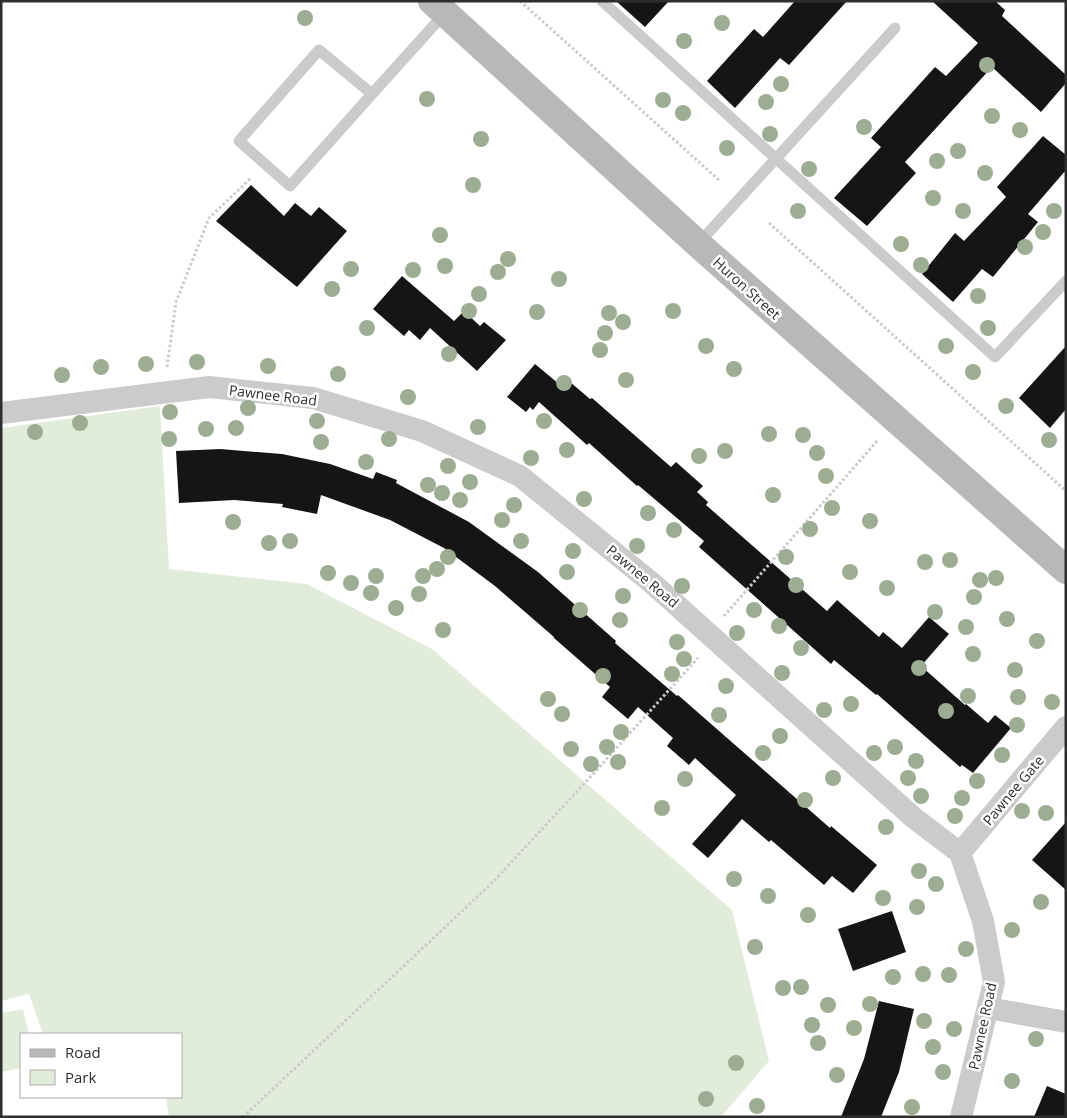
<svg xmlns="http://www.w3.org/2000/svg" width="1067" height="1118" viewBox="0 0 1067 1118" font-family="'Open Sans',sans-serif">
  <rect width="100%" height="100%" fill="#fff"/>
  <!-- green -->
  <g fill="#e2ecdb">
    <path d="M160,406L169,569L307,584L432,649L732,910L769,1061L721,1117H169L166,1097H181V1034H43L29,994L1,1001V428Z"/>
    <path d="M23,1009L29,1034H21V1068L1,1072V1013Z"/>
  </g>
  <!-- building -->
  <g fill="#151515">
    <path d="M616,1H669L645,27Z"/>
    <path d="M795,1H847L789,65L780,58L735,108L707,81L754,29L763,37Z"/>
    <path d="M932,1H995L1005,10L1002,16L1066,75V83L1041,112L992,67L905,162L916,173L867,226L834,198L881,147L871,138L935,67L946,76L978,43Z"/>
    <path d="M1043,136L1066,155V170L1028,214L1038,222L993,277L982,269L953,302L922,274L955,233L964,241L1006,197L997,187Z"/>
    <path d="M251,185L284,216L295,203L311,216L319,207L347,231L297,287L216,221Z"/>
    <path d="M402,276L454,321L464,311L480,326L484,322L506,340L477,371L430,328L420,340L409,330L404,336L373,309Z"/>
    <path d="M1066,346V409L1050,428L1019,398Z"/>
    <path d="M535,364L565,389L570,382L590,399L592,398L671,467L676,462L703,486L697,492L708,502L706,505L827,611L837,600L879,637L883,632L902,648L929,617L949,634L921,666L965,705L966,704L988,723L995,715L1011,728L973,773L962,765L960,767L877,694L876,695L834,660L831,664L699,547L704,541L638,485L637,486L589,443L587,445L539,402L533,410L530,407L526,412L507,397Z"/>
    <path d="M220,449L282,454L330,464L373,479L376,472L397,480L396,483L469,522L538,572L616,641L615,643L677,696L678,695L830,828L831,826L877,865L853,893L832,876L824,885L771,840L769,842L742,819L708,858L692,844L736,795L695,758L689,765L667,746L673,738L638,707L628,719L602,697L610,687L554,638V637L495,586L444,548L390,520L321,495L317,514L282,507L283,504L234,500L179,503L176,451Z"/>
    <path d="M1066,822V890L1032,860Z"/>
    <path d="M892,911L906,952L853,971L838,929Z"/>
    <path d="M879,1001L914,1009L899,1072L881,1117H841L864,1059Z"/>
    <path d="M1047,1086L1066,1094V1117H1034Z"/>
  </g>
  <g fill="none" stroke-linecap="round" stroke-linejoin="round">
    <!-- path -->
    <g stroke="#cbcbcb" stroke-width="3" stroke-dasharray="2.5 2.5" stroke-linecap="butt">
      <path d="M520,1L720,181"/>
      <path d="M769,223L1066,491"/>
      <path d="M167,367L176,302L209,218L251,178"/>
      <path d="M724,616L878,440"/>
      <path d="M243,1117L493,882L594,773L698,658"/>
    </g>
    <!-- lane -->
    <g stroke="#cbcbcb" stroke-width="11">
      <path d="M602,1L995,357L1066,281"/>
      <path d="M372,94L319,50L239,141L290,186L372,94L445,13"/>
      <path d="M698,244L895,28"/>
    </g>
    <!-- street -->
    <g stroke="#cbcbcb" stroke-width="22">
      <path d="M1,413L209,387L313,398L422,431L520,476L652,583L914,818L960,853L983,921L994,982L961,1117"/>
      <path d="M960,853L1066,727"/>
      <path d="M988,1008L1066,1022"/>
    </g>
    <!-- secondary -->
    <path stroke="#b8b8b8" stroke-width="28" d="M432,1L698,244L1066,570"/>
  </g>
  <!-- trees -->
  <g fill="#9dad93">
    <circle cx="305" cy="18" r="8"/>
    <circle cx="722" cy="23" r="8"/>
    <circle cx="684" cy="41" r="8"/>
    <circle cx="987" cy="65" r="8"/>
    <circle cx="781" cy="84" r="8"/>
    <circle cx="427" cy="99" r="8"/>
    <circle cx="663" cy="100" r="8"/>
    <circle cx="766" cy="102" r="8"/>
    <circle cx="683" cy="113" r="8"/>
    <circle cx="992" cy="116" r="8"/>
    <circle cx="864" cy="127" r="8"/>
    <circle cx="1020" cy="130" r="8"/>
    <circle cx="770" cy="134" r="8"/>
    <circle cx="481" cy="139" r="8"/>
    <circle cx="727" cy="148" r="8"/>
    <circle cx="958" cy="151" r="8"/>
    <circle cx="937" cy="161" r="8"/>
    <circle cx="809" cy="169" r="8"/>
    <circle cx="985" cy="173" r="8"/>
    <circle cx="473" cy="185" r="8"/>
    <circle cx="933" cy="198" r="8"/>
    <circle cx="798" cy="211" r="8"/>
    <circle cx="963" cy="211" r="8"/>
    <circle cx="1054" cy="211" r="8"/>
    <circle cx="1043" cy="232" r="8"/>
    <circle cx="440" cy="235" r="8"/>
    <circle cx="901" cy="244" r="8"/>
    <circle cx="1025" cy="247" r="8"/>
    <circle cx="508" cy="259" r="8"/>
    <circle cx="921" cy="265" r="8"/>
    <circle cx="445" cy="266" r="8"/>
    <circle cx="351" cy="269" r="8"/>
    <circle cx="413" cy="270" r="8"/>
    <circle cx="498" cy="272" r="8"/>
    <circle cx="559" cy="279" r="8"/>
    <circle cx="332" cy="289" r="8"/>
    <circle cx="479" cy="294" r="8"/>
    <circle cx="978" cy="296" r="8"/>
    <circle cx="469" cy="311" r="8"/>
    <circle cx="673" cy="311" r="8"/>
    <circle cx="537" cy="312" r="8"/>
    <circle cx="609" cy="313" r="8"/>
    <circle cx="623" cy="322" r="8"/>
    <circle cx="367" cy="328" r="8"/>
    <circle cx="988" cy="328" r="8"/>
    <circle cx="605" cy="333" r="8"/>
    <circle cx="706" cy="346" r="8"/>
    <circle cx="946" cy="346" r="8"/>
    <circle cx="600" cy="350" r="8"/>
    <circle cx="449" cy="354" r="8"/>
    <circle cx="197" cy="362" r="8"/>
    <circle cx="146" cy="364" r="8"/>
    <circle cx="268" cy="366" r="8"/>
    <circle cx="101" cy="367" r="8"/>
    <circle cx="734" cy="369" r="8"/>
    <circle cx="973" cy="372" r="8"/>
    <circle cx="338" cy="374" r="8"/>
    <circle cx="62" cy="375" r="8"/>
    <circle cx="626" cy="380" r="8"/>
    <circle cx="564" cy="383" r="8"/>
    <circle cx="408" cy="397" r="8"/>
    <circle cx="1006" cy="406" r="8"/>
    <circle cx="248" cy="408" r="8"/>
    <circle cx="170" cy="412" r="8"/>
    <circle cx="317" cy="421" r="8"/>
    <circle cx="544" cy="421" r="8"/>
    <circle cx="80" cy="423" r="8"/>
    <circle cx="478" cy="427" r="8"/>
    <circle cx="236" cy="428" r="8"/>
    <circle cx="206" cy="429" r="8"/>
    <circle cx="35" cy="432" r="8"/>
    <circle cx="769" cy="434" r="8"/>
    <circle cx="803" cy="435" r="8"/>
    <circle cx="169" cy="439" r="8"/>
    <circle cx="389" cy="439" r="8"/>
    <circle cx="1049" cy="440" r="8"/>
    <circle cx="321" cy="442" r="8"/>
    <circle cx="567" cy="450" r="8"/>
    <circle cx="725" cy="451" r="8"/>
    <circle cx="817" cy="453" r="8"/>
    <circle cx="699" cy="456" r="8"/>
    <circle cx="531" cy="458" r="8"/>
    <circle cx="366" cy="462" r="8"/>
    <circle cx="448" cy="466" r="8"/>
    <circle cx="826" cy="476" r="8"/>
    <circle cx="470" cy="482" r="8"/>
    <circle cx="428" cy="485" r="8"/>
    <circle cx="442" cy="493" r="8"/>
    <circle cx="773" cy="495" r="8"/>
    <circle cx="584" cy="499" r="8"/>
    <circle cx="460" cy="500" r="8"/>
    <circle cx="514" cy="505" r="8"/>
    <circle cx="832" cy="508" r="8"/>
    <circle cx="648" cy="513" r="8"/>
    <circle cx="502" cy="520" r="8"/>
    <circle cx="870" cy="521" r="8"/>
    <circle cx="233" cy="522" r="8"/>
    <circle cx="810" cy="529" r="8"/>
    <circle cx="674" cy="530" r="8"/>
    <circle cx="290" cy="541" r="8"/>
    <circle cx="521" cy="541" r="8"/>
    <circle cx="269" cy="543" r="8"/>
    <circle cx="637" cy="546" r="8"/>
    <circle cx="573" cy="551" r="8"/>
    <circle cx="448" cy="557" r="8"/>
    <circle cx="786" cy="557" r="8"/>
    <circle cx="950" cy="560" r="8"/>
    <circle cx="925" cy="562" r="8"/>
    <circle cx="437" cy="569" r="8"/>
    <circle cx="567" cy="572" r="8"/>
    <circle cx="850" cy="572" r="8"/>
    <circle cx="328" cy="573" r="8"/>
    <circle cx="376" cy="576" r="8"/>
    <circle cx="423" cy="576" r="8"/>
    <circle cx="996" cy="578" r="8"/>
    <circle cx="980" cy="580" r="8"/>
    <circle cx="351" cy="583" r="8"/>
    <circle cx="796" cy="585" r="8"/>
    <circle cx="682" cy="586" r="8"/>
    <circle cx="887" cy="588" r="8"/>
    <circle cx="371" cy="593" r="8"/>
    <circle cx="419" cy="594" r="8"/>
    <circle cx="623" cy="596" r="8"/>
    <circle cx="974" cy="597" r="8"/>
    <circle cx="396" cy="608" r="8"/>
    <circle cx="580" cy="610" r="8"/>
    <circle cx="754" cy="610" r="8"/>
    <circle cx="935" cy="612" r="8"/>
    <circle cx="1007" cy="619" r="8"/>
    <circle cx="620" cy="620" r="8"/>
    <circle cx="779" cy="626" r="8"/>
    <circle cx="966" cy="627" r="8"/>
    <circle cx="443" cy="630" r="8"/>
    <circle cx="737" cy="633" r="8"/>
    <circle cx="1037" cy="641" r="8"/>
    <circle cx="677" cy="642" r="8"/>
    <circle cx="801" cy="648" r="8"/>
    <circle cx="973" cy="654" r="8"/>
    <circle cx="684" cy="659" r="8"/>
    <circle cx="919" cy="668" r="8"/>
    <circle cx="1015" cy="670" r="8"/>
    <circle cx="782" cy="673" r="8"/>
    <circle cx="672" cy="674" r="8"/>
    <circle cx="603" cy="676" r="8"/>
    <circle cx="726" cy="686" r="8"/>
    <circle cx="968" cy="696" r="8"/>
    <circle cx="1018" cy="697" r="8"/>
    <circle cx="548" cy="699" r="8"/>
    <circle cx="1052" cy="702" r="8"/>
    <circle cx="851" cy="704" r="8"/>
    <circle cx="824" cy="710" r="8"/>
    <circle cx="946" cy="711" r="8"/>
    <circle cx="562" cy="714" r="8"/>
    <circle cx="719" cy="715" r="8"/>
    <circle cx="1017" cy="725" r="8"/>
    <circle cx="621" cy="732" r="8"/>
    <circle cx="780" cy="736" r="8"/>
    <circle cx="607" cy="747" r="8"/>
    <circle cx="895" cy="747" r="8"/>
    <circle cx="571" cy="749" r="8"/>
    <circle cx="763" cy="753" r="8"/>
    <circle cx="874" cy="753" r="8"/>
    <circle cx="1002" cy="755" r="8"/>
    <circle cx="916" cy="761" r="8"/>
    <circle cx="618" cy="762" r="8"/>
    <circle cx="591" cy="764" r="8"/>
    <circle cx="833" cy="778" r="8"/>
    <circle cx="908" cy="778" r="8"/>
    <circle cx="685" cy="779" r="8"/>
    <circle cx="977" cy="781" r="8"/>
    <circle cx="921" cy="796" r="8"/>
    <circle cx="962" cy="798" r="8"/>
    <circle cx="805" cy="800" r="8"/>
    <circle cx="662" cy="808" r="8"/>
    <circle cx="1022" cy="811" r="8"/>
    <circle cx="1046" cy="813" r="8"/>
    <circle cx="955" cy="816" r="8"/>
    <circle cx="886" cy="827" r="8"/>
    <circle cx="919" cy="871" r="8"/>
    <circle cx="734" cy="879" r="8"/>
    <circle cx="936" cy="884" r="8"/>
    <circle cx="768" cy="896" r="8"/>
    <circle cx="883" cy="898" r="8"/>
    <circle cx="1041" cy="902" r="8"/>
    <circle cx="917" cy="907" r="8"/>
    <circle cx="808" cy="915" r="8"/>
    <circle cx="1012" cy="930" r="8"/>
    <circle cx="755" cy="947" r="8"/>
    <circle cx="966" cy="949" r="8"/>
    <circle cx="923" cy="974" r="8"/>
    <circle cx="949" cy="975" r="8"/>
    <circle cx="893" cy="977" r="8"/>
    <circle cx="801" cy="987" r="8"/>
    <circle cx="783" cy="988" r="8"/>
    <circle cx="870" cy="1004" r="8"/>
    <circle cx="828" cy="1005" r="8"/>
    <circle cx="924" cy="1021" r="8"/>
    <circle cx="812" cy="1025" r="8"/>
    <circle cx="854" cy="1028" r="8"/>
    <circle cx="954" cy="1029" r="8"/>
    <circle cx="1036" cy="1039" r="8"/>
    <circle cx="818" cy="1043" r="8"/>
    <circle cx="933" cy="1047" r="8"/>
    <circle cx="736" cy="1063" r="8"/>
    <circle cx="943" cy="1072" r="8"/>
    <circle cx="837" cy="1075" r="8"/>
    <circle cx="1012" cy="1081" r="8"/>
    <circle cx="706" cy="1099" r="8"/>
    <circle cx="757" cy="1106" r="8"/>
    <circle cx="912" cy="1107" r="8"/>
  </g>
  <g text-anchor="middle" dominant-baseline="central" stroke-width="5" stroke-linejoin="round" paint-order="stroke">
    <!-- street labels -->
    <g font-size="14" fill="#2e2e2e" stroke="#fff">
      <text transform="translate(747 288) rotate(42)">Huron Street</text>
      <text transform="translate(273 395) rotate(7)">Pawnee Road</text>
      <text transform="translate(643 576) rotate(40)">Pawnee Road</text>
      <text transform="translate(1013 790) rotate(-50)">Pawnee Gate</text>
      <text transform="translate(982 1026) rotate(-78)">Pawnee Road</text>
    </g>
  </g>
  <!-- border -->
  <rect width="1067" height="1118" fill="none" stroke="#2e2e2e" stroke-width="5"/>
  <!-- legend -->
  <rect x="20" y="1033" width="162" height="65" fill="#ffffff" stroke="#ababab"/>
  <rect x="30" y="1049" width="25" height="8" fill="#b8b8b8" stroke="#ababab"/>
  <text x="65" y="1058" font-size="15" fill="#2e2e2e">Road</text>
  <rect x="30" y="1070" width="25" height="15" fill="#e2ecdb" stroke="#ababab"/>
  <text x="65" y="1083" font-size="15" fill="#2e2e2e">Park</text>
</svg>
